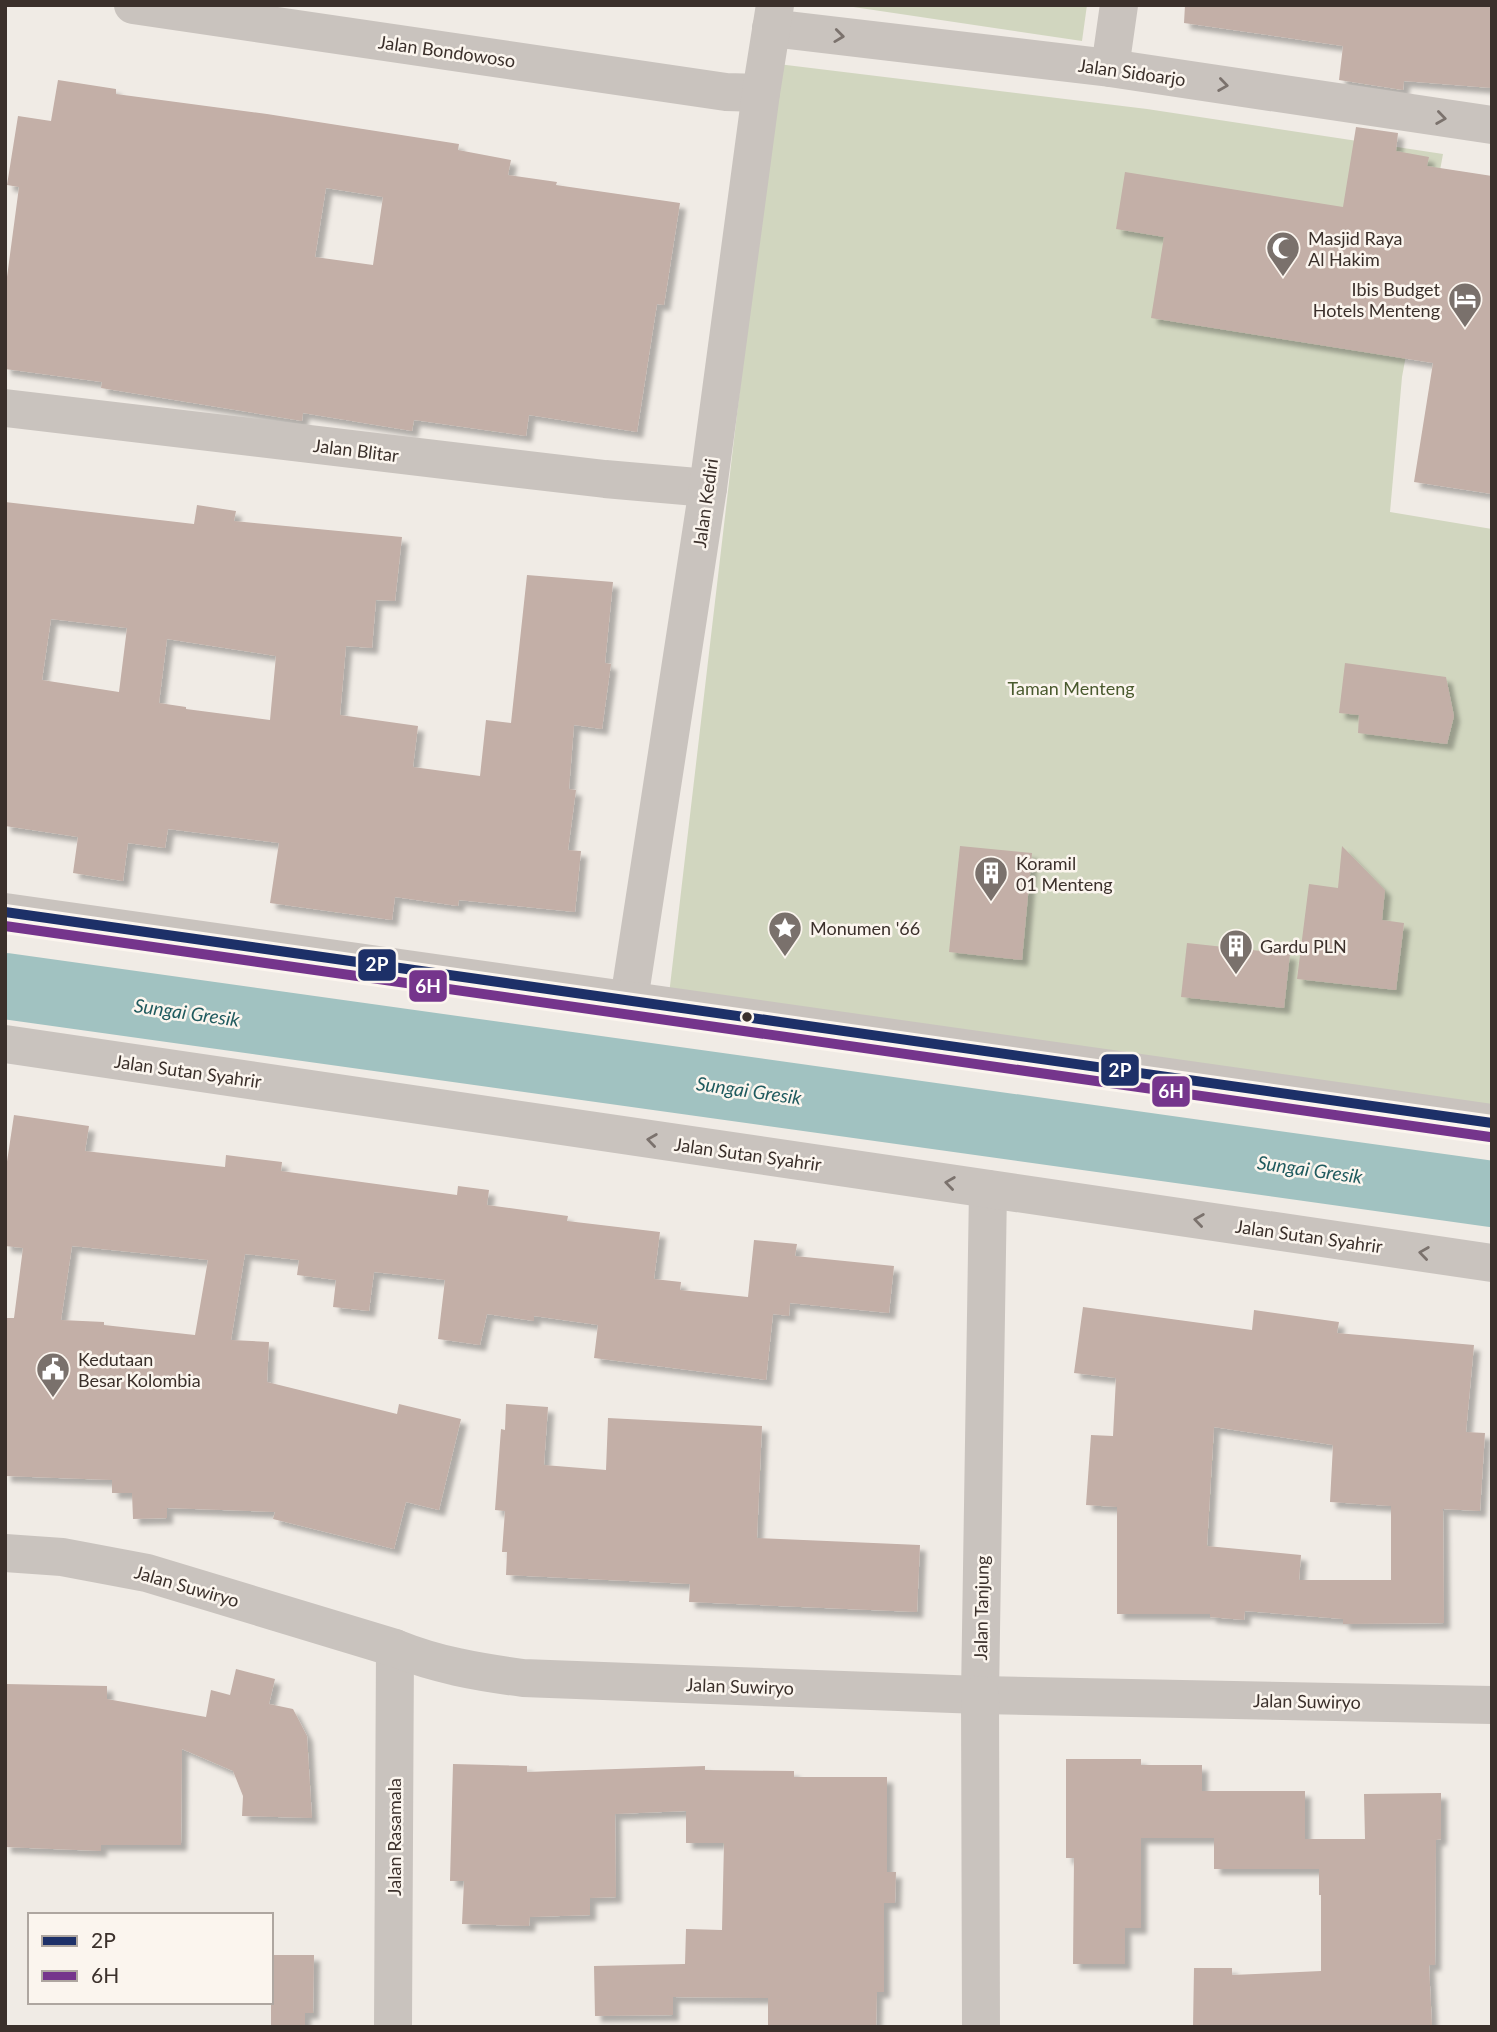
<svg xmlns="http://www.w3.org/2000/svg" width="1497" height="2032" viewBox="0 0 1497 2032" font-family="Lato,sans-serif">
  <defs>
    <filter id="shadow"><feDropShadow dx="6" dy="6" stdDeviation="2" flood-color="#0004"/></filter>
  </defs>
  <rect width="100%" height="100%" fill="#f0ebe5"/>
  <!-- green -->
  <g fill="#d1d6bf">
    <path d="M840,5H1087L1082,41Z"/>
    <path d="M778,64L1147,109L1443,154L1402,377L1390,512L1492,529V1106L668,1003Z"/>
  </g>
  <g fill="none" stroke-linecap="round" stroke-linejoin="round">
    <!-- river -->
    <path stroke="#a1c2c1" stroke-width="66" d="M5,986L1492,1194"/>
  </g>
  <!-- building -->
  <g fill="#c3afa7" fill-rule="evenodd" filter="url(#shadow)">
    <path d="M1185,5H1492V88L1404,81L1403,90L1339,80L1343,46L1184,23Z"/>
    <path d="M58,80L116,89V94L267,114L459,144L458,150L511,160L508,175L557,182L556,185L680,203L664,305L657,304L637,432L529,415L526,436L414,420L412,431L303,413L302,421L101,388L102,382L5,369V292L19,187L7,185L18,116L51,121ZM326,188L383,197L373,265L315,257Z"/>
    <path d="M1356,127L1398,133L1396,151L1429,157L1427,166L1492,176V494L1414,482L1433,363L1151,318L1164,237L1116,229L1125,172L1343,207Z"/>
    <path d="M5,502L194,524L197,505L236,511L234,521L402,537L395,601L376,600L372,648L346,646L340,715L418,726L413,767L480,776L486,720L511,723L527,575L613,582L605,663L611,664L602,729L574,725L569,789L576,790L568,850L581,851L575,912L459,900L458,906L395,897L392,920L270,903L279,843L168,829L165,848L128,843L123,881L73,873L78,837L5,826ZM51,619L127,628L119,692L42,680ZM167,639L276,656L270,720L186,709V707L159,703Z"/>
    <path d="M1345,663L1446,677L1454,716L1447,744L1358,733L1359,715L1339,713Z"/>
    <path d="M960,846L1032,853L1022,960L949,952Z"/>
    <path d="M1342,846L1385,890L1382,920L1404,923L1396,990L1297,979L1309,884L1338,888Z"/>
    <path d="M1187,943L1290,954L1284,1008L1181,997Z"/>
    <path d="M14,1115L89,1126L85,1151L225,1167L226,1155L282,1162L281,1171L457,1195L458,1186L489,1190L487,1205L568,1216L567,1221L660,1232L654,1279L681,1282L680,1290L748,1297L754,1240L797,1244L795,1256L894,1266L889,1313L790,1303L789,1316L773,1314L766,1380L594,1358L598,1325L534,1316V1321L487,1314L480,1345L438,1339L445,1280L374,1272L369,1311L333,1307L336,1280L297,1275L299,1260L245,1254L231,1340L269,1342L267,1382L397,1414L399,1404L461,1419L439,1510L406,1502L394,1549L273,1519L275,1512L167,1508V1518L133,1519L132,1493H112V1480L5,1476V1318H14L23,1248L5,1246V1175ZM72,1246L208,1260L195,1335L104,1325V1322L61,1320Z"/>
    <path d="M1083,1307L1252,1330L1254,1310L1339,1322L1337,1333L1474,1345L1466,1432L1485,1433L1480,1511L1443,1509L1444,1623L1343,1624V1619L1245,1611L1244,1620L1210,1617V1614H1117V1507L1086,1505L1091,1435L1113,1436L1116,1378L1074,1373ZM1214,1427L1333,1445L1330,1502L1391,1506V1580H1299L1301,1555L1207,1546Z"/>
    <path d="M506,1404L548,1407L544,1465L606,1470L608,1418L762,1426L757,1538L920,1545L917,1612L689,1602L690,1584L506,1575L507,1552H502L505,1511L495,1510L501,1429L505,1430Z"/>
    <path d="M236,1669L275,1679L269,1704L293,1709L307,1736L312,1818L242,1816L243,1796L233,1771L182,1749L181,1845H101V1851L5,1847V1684L107,1686V1699L206,1717L211,1690L230,1695Z"/>
    <path d="M1066,1759H1141V1765H1202V1791H1305V1839H1365L1364,1794L1441,1793V1839L1436,1840L1435,1965H1429L1432,2027H1193L1194,1968H1232V1975L1321,1971V1895H1319V1869H1214V1838H1141V1928H1125V1964H1073L1074,1858H1066Z"/>
    <path d="M453,1764L527,1766V1772L705,1766V1770L794,1771V1777H887V1872H896L895,1903H884V1992H877L876,2027H768V1998L673,1997V2015L595,2016L594,1966L685,1964L686,1929L722,1930L724,1843H686V1811L615,1814L616,1897L590,1898V1915L530,1917L529,1926L462,1924L464,1881H450Z"/>
    <path d="M271,1955H314L313,2013H305V2027H271Z"/>
  </g>
  <g fill="none" stroke-linecap="round" stroke-linejoin="round">
    <!-- minor -->
    <g stroke="#c9c3be" stroke-width="38">
      <path d="M133,5L726,92L761,93"/>
      <path d="M771,28L1110,68L1492,125"/>
      <path d="M1110,68L1119,5"/>
      <path d="M5,408L605,479L708,488"/>
      <path d="M629,1000L708,488L761,93L775,5"/>
      <path d="M980,1695L988,1189"/>
      <path d="M393,2027L395,1648"/>
    </g>
    <!-- tertiary -->
    <g stroke="#c9c3be" stroke-width="38">
      <path d="M5,912L1492,1123"/>
      <path d="M5,1044L1492,1263"/>
      <path d="M5,1553L62,1557L147,1573L395,1648C437,1665 478,1672 523,1678L980,1695L1492,1705"/>
      <path d="M980,1695L981,2027"/>
    </g>
    <!-- bus-1 casing -->
    <g stroke="#fbf5ee" stroke-width="16">
      <path id="bus-1" d="M5,912L1492,1123"/>
    </g>
    <!-- bus-2 casing -->
    <g stroke="#fbf5ee" stroke-width="16">
      <path id="bus-2" d="M5,926L1490,1137"/>
    </g>
    <!-- bus-1 -->
    <use href="#bus-1" stroke="#1d3068" stroke-width="10"/>
    <!-- bus-2 -->
    <use href="#bus-2" stroke="#75358c" stroke-width="10"/>
  </g>
  <!-- one-way arrows -->
  <defs><path id="oneway-chevron" d="M-2-3.5L2.5 0L-2 3.5" fill="none" stroke-width="1.6" stroke-linecap="round" stroke-linejoin="round" transform="scale(1.75)"/></defs>
  <g stroke="#7b726d">
    <use href="#oneway-chevron" transform="translate(839 36) rotate(7)"/>
    <use href="#oneway-chevron" transform="translate(1223 85) rotate(8)"/>
    <use href="#oneway-chevron" transform="translate(1441 118) rotate(8)"/>
    <use href="#oneway-chevron" transform="translate(652 1140) rotate(-172)"/>
    <use href="#oneway-chevron" transform="translate(950 1183) rotate(-172)"/>
    <use href="#oneway-chevron" transform="translate(1199 1220) rotate(-172)"/>
    <use href="#oneway-chevron" transform="translate(1424 1253) rotate(-172)"/>
  </g>
  <!-- icons -->
  <defs>
    <g id="mosque-pin" transform="scale(1.75)"><path d="M0 17L-7.5 6A9.5 9.5 0 1 1 7.5 6Z" fill="#7a716c" stroke="#fbf5ee"/><path d="M3.5-4.9A6 6 0 1 0 3.5 4.9A5 5 0 1 1 3.5-4.9Z" fill="#fff"/></g>
    <g id="hotel-pin" transform="scale(1.75)"><path d="M0 17L-7.5 6A9.5 9.5 0 1 1 7.5 6Z" fill="#7a716c" stroke="#fbf5ee"/><path d="M-6-4.5h1.5V1H6V5H4.5V3h-9V5H-6ZM-4 0a1.8 1.8 0 1 1 3.6 0ZM.5 0V-2.5h3Q6-2.5 6 0Z" fill="#fff"/></g>
    <g id="building-pin" transform="scale(1.75)"><path d="M0 17L-7.5 6A9.5 9.5 0 1 1 7.5 6Z" fill="#7a716c" stroke="#fbf5ee"/><path d="M-4-6H4V6H1V3H-1V6H-4ZM-2.5-4.3h1.7v1.8h-1.7ZM.8-4.3h1.7v1.8H.8ZM-2.5-1h1.7V.8h-1.7ZM.8-1h1.7V.8H.8Z" fill="#fff"/></g>
    <g id="sight-pin" transform="scale(1.75)"><path d="M0 17L-7.5 6A9.5 9.5 0 1 1 7.5 6Z" fill="#7a716c" stroke="#fbf5ee"/><path d="M0-6L1.8-2.2L6-1.7L2.9 1.2L3.7 5.4L0 3.3L-3.7 5.4L-2.9 1.2L-6-1.7L-1.8-2.2Z" fill="#fff"/></g>
    <g id="civic-pin" transform="scale(1.75)"><path d="M0 17L-7.5 6A9.5 9.5 0 1 1 7.5 6Z" fill="#7a716c" stroke="#fbf5ee"/><path d="M-.6-6.5H3V-4.5H.6V-3L4-1V1h2V6H-6V1h2V-1L-.6-3ZM-1.2 2.5V6h2.4V2.5Z" fill="#fff"/></g>
  </defs>
  <g fill-rule="evenodd">
    <use href="#mosque-pin" x="1283" y="248"/>
    <use href="#hotel-pin" x="1465" y="299"/>
    <use href="#building-pin" x="991" y="873"/>
    <use href="#sight-pin" x="785" y="928"/>
    <use href="#building-pin" x="1236" y="946"/>
    <use href="#civic-pin" x="53" y="1369"/>
  </g>
  <!-- markers -->
  <circle fill="#3b302b" stroke="#fbf5ee" stroke-width="2.5" cx="747" cy="1017" r="6"/>
  <g text-anchor="middle" dominant-baseline="central" stroke-width="5" stroke-linejoin="round" paint-order="stroke">
    <!-- street labels -->
    <g font-size="18" fill="#3b302b" stroke="#fbf5ee">
      <text transform="translate(447 51) rotate(8)">Jalan Bondowoso</text>
      <text transform="translate(1132 72) rotate(8)">Jalan Sidoarjo</text>
      <text transform="translate(356 450) rotate(7)">Jalan Blitar</text>
      <text transform="translate(705 503) rotate(-82)">Jalan Kediri</text>
      <text transform="translate(188 1071) rotate(8)">Jalan Sutan Syahrir</text>
      <text transform="translate(748 1154) rotate(8)">Jalan Sutan Syahrir</text>
      <text transform="translate(1309 1236) rotate(8)">Jalan Sutan Syahrir</text>
      <text transform="translate(187 1586) rotate(16)">Jalan Suwiryo</text>
      <text transform="translate(981 1608) rotate(-89)">Jalan Tanjung</text>
      <text transform="translate(740 1686) rotate(2)">Jalan Suwiryo</text>
      <text transform="translate(1307 1701) rotate(1)">Jalan Suwiryo</text>
      <text transform="translate(394 1837) rotate(-90)">Jalan Rasamala</text>
    </g>
    <!-- poi labels -->
    <g font-size="18" fill="#3b302b" stroke="#fbf5ee" text-anchor="start">
      <text x="1308" y="238">Masjid Raya<tspan x="1308" dy="21">Al Hakim</tspan></text>
      <text x="1440" y="289" text-anchor="end">Ibis Budget<tspan x="1440" dy="21">Hotels Menteng</tspan></text>
      <text x="1016" y="863">Koramil<tspan x="1016" dy="21">01 Menteng</tspan></text>
      <text x="810" y="928">Monumen '66</text>
      <text x="1260" y="946">Gardu PLN</text>
      <text x="78" y="1359">Kedutaan<tspan x="78" dy="21">Besar Kolombia</tspan></text>
    </g>
    <!-- park labels -->
    <g font-size="18" fill="#4a5a2e" stroke="#fbf5ee">
      <text x="1071" y="688">Taman Menteng</text>
    </g>
    <!-- water labels -->
    <g font-size="19" font-style="italic" fill="#1f5a5e" stroke="#fbf5ee">
      <text transform="translate(187 1012) rotate(8)">Sungai Gresik</text>
      <text transform="translate(749 1090) rotate(8)">Sungai Gresik</text>
      <text transform="translate(1310 1169) rotate(8)">Sungai Gresik</text>
    </g>
  </g>
  <g stroke="#fbf5ee" stroke-width="2.5">
    <rect x="357" y="948" width="40" height="34" rx="7" fill="#1d3068"/>
    <rect x="408" y="969" width="40" height="34" rx="7" fill="#75358c"/>
    <rect x="1100" y="1053" width="40" height="34" rx="7" fill="#1d3068"/>
    <rect x="1151" y="1075" width="40" height="33" rx="7" fill="#75358c"/>
  </g>
  <g font-size="19" text-anchor="middle" font-weight="bold" fill="#fff">
    <text x="377" y="971">2P</text>
    <text x="428" y="993">6H</text>
    <text x="1120" y="1077">2P</text>
    <text x="1171" y="1098">6H</text>
  </g>
  <!-- border -->
  <rect width="1497" height="2032" fill="none" stroke="#3b302b" stroke-width="14"/>
  <!-- legend -->
  <rect x="28" y="1913" width="245" height="91" fill="#fbf5ee" stroke="#aea6a0" stroke-width="2"/>
  <rect x="42" y="1936" width="35" height="10" fill="#1d3068" stroke="#aea6a0" stroke-width="2"/>
  <text x="91" y="1948" font-size="21" fill="#3b302b">2P</text>
  <rect x="42" y="1971" width="35" height="10" fill="#75358c" stroke="#aea6a0" stroke-width="2"/>
  <text x="91" y="1983" font-size="21" fill="#3b302b">6H</text>
</svg>
